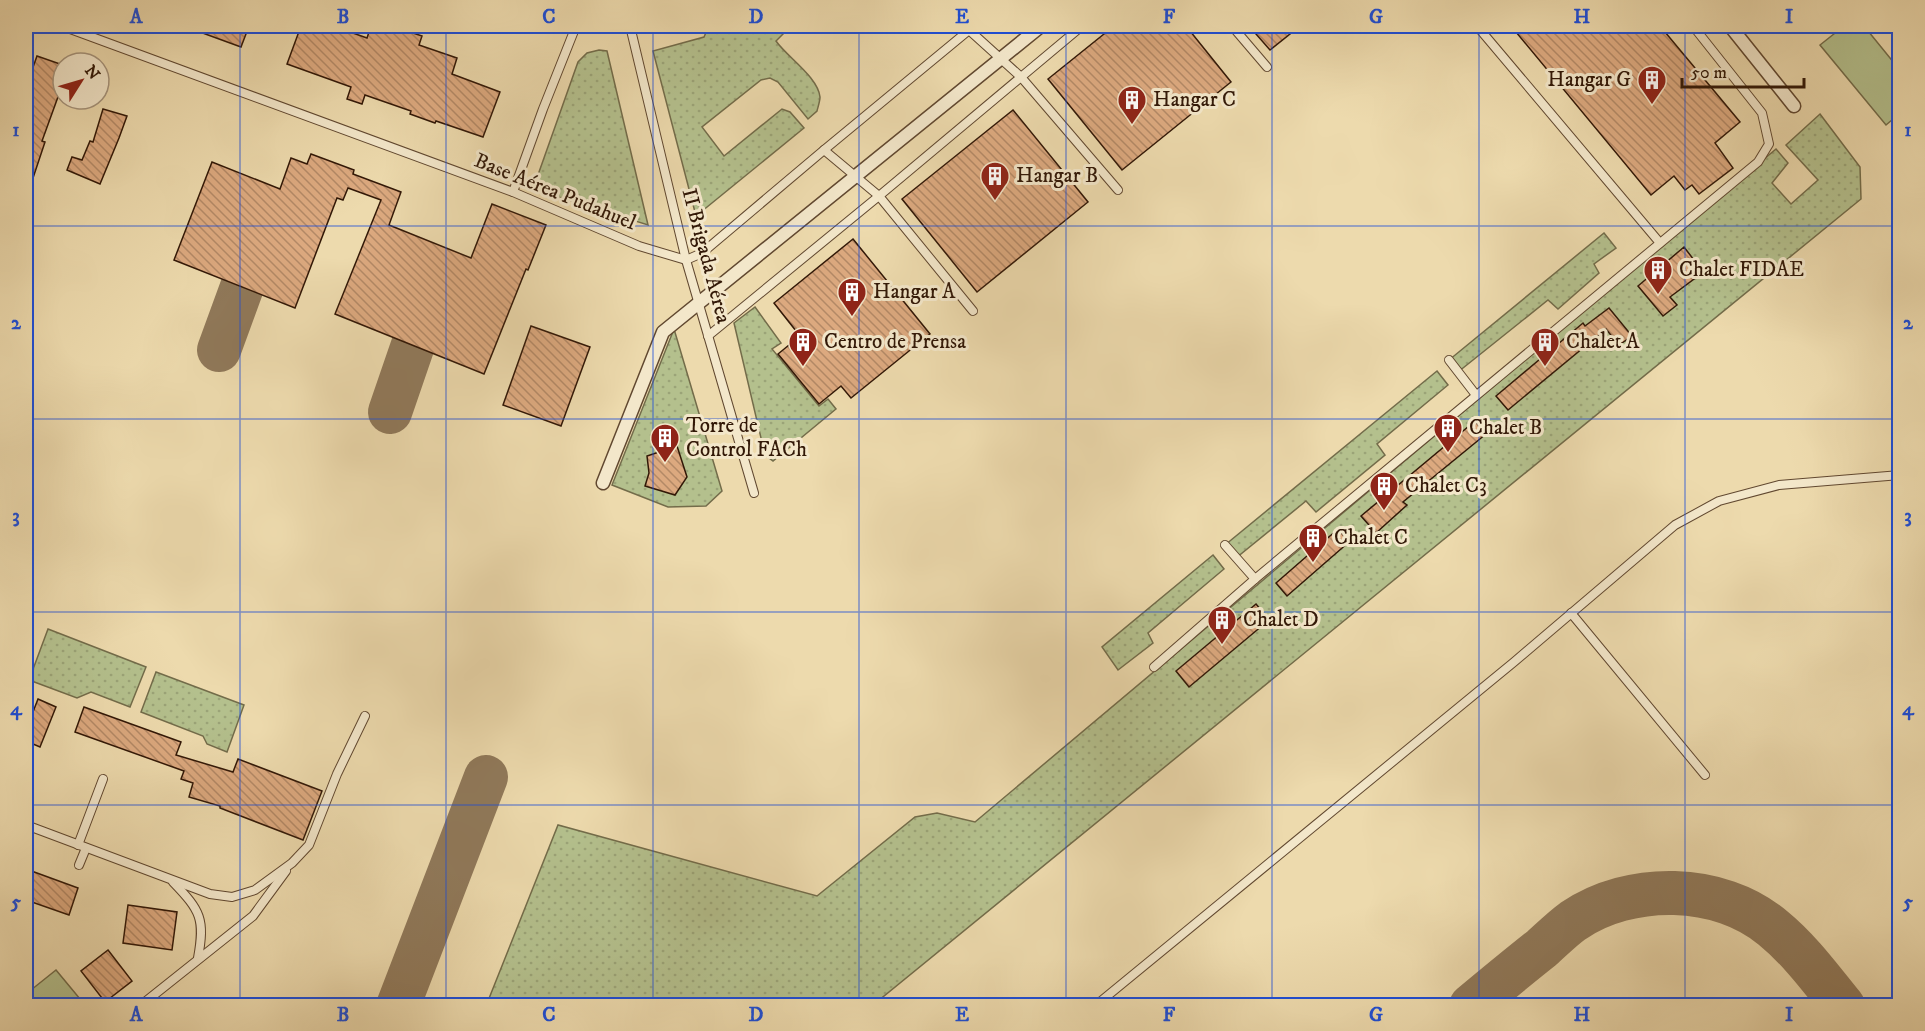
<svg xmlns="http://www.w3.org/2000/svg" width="1925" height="1031" viewBox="0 0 1925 1031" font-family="'IM FELL DW Pica',serif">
  <defs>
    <pattern id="grass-dots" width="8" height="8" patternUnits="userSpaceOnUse" patternTransform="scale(1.5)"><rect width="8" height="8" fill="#b4c08d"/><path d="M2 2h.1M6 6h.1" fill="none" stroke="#9ba478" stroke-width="1.8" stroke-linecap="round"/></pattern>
    <pattern id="building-back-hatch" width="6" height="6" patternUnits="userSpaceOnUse" patternTransform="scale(1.5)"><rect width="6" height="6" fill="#dca97f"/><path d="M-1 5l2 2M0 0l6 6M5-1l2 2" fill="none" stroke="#b38966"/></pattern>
  </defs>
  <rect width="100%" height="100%" fill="#eddaad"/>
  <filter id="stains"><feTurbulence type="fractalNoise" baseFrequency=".00333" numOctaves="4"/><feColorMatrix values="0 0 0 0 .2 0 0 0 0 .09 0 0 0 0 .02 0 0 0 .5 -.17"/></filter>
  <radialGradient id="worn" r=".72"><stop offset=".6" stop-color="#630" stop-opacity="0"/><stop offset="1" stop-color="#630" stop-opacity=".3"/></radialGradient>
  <!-- grass -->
  <g fill="url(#grass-dots)" stroke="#736c4a" stroke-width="1.5">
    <path d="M706,26H791L776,41C787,57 818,77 820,97C820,101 818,107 817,111L808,119L778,82L770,78L761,80L702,127L724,156L782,109L790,112L804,128L696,216L653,51L704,37L707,30Z"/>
    <path d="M599,50L607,51L648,225L533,189L578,62L587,53Z"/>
    <path d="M1820,114L1860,167L1861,199L873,1005L486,1006L558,825L817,896L915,817L937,813L975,822L1776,149L1788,163L1772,183L1791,204L1818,180L1786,145Z"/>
    <path d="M1604,233L1616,248L1594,264L1599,273L1558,309L1548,300L1458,372L1449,360Z"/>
    <path d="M755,307L781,343L772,349L819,406L828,399L836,409L773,461L765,455L734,323Z"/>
    <path d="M674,329L722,491L706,506L668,507L612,485Z"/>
    <path d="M1437,371L1448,385L1377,444L1385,455L1316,512L1306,501L1236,558L1225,545Z"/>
    <path d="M1213,555L1224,569L1148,633L1153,643L1118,670L1102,647Z"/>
    <path d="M48,629L146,667L130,707L91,692L77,698L29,680Z"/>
    <path d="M156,672L244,705L227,752L207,744L203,736L141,712Z"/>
  </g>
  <!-- park -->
  <g fill="#b4c08d" stroke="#736c4a" stroke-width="1.5">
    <path d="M1844,26H1864L1899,69V114L1886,125L1820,45Z"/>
    <path d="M56,970L85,1005H26V994Z"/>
  </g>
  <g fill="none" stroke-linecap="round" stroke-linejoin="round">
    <!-- taxiway -->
    <g stroke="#90795a" stroke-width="44">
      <path d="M219,350L242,287"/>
      <path d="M390,412L413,345"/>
      <path d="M398,1006L486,777"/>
      <path d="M1471,1006C1495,986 1518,967 1542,948C1552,939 1562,929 1573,921C1630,882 1720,883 1773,928C1800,950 1821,979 1843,1006"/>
    </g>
  </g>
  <!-- building -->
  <g fill="url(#building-back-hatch)" stroke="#321807" stroke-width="1.5">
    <path d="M186,26H249L241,47L186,27Z"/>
    <path d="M301,26H333L367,38L371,26H392L422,36L419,45L457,58L452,74L500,92L483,137L436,121L435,123L410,114L411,111L365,95L362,104L347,99L351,87L287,64Z"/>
    <path d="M1114,26H1186L1231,82L1122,170L1048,79Z"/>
    <path d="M1249,26H1300L1270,50Z"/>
    <path d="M1511,26H1660L1740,122L1715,143L1733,168L1699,194L1692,185L1685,190L1674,176L1651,195Z"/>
    <path d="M37,56L63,65V83L42,141L45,142L28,193H26V87Z"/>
    <path d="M103,109L127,116L119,138L100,184L67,170L72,157L82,160L90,141L93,142Z"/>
    <path d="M1013,110L1088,202L977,292L902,199Z"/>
    <path d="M311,154L354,170L353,174L401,192L389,225L471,258L492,204L546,225L528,270L526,269L484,374L335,314L381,200L348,188L343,200L337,198L295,308L174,260L212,162L280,189L291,158L307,164Z"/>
    <path d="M853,239L930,334L851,398L841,386L819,404L778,354L800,336L774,303Z"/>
    <path d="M1684,247L1694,260L1689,263L1698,276L1670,297L1677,305L1663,316L1638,286Z"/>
    <path d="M1609,308L1632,336L1619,345L1606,329L1508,410L1496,396L1583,323L1585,326Z"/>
    <path d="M531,326L590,347L561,426L503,405Z"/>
    <path d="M1475,421L1486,434L1403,502L1407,505L1376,533L1361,516Z"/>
    <path d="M677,446L687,477L675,495L645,486L649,473L647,456Z"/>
    <path d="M1338,529L1349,542L1287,596L1276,583Z"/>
    <path d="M1256,604L1269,620L1189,687L1176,671Z"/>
    <path d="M38,699L56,707L40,747L26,741V730Z"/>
    <path d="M84,707L181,742L176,755L233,772L238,759L322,791L303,840L220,808V806L189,797L193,783L181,779L184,771L75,732Z"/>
    <path d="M26,869L78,888L69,915L26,900Z"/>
    <path d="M128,905L177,912L172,950L123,943Z"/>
    <path d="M108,950L132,981L105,1002L81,971Z"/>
  </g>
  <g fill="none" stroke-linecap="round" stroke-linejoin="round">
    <!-- service casing -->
    <g stroke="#614830" stroke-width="10">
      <g id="service">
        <path d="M62,26L513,192L639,246L686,260L702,253L824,150L974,26"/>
        <path d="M630,26L686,260L754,493"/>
        <path d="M1232,26L1267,67"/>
        <path d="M1477,26L1660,243"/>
        <path d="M969,30L1021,77L1118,190"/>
        <path d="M824,150L879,196L973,311"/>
        <path d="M513,192L543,109L576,26"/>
        <path d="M708,336L879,196L1082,26"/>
        <path d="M1449,360L1476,395"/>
        <path d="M1225,545L1255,579"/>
        <path d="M1571,613L1705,775"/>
        <path d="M1154,667L1255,579L1758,162L1769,144L1762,113L1693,26"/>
        <path d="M26,825L210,894L232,897L255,890L292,863L309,845L337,774L365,716"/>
        <path d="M78,845L103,779"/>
        <path d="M79,865L86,848"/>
        <path d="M173,882C201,911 205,919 198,958"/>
        <path d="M140,1006L253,916L286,871"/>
        <path d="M1095,1006L1514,662L1675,525L1719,501L1779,485L1900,475"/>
      </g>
    </g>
    <!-- pedestrian casing -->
    <g stroke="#614830" stroke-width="15">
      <g id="pedestrian">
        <path d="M1730,26L1794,106"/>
        <path d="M603,483L663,332L1041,26"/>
      </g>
    </g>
    <!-- service -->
    <use href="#service" stroke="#f3e7ca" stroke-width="8"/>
    <!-- pedestrian -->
    <use href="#pedestrian" stroke="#f3e7ca" stroke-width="12"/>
  </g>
  <!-- grid -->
  <path fill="none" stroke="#1d4ed8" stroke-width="1.5" stroke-opacity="0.55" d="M240,26V1006M446,26V1006M653,26V1006M859,26V1006M1066,26V1006M1272,26V1006M1479,26V1006M1685,26V1006M26,226H1900M26,419H1900M26,612H1900M26,805H1900"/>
  <!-- icons -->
  <defs>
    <g id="building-pin" transform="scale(1.5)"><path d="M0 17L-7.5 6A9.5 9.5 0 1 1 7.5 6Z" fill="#8f2418" stroke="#f3e7ca"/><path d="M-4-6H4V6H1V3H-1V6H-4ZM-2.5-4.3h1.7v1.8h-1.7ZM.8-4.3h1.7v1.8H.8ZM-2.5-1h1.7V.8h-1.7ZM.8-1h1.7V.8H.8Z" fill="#fff"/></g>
  </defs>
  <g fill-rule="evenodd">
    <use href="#building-pin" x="1652" y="80"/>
    <use href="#building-pin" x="1132" y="100"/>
    <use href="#building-pin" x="995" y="176"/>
    <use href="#building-pin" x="1658" y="270"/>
    <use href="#building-pin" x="852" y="292"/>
    <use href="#building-pin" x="803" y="342"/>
    <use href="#building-pin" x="1545" y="342"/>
    <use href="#building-pin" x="1448" y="428"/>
    <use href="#building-pin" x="665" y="438"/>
    <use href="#building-pin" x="1384" y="486"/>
    <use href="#building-pin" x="1313" y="538"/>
    <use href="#building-pin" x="1222" y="620"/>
  </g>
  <g text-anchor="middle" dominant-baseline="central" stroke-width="6" stroke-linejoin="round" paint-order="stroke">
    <!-- poi labels -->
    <g font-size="21" fill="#321807" stroke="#f3e7ca" text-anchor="start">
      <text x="1631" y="80" text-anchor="end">Hangar G</text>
      <text x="1153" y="100">Hangar C</text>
      <text x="1016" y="176">Hangar B</text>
      <text x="1679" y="270">Chalet FIDAE</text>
      <text x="873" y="292">Hangar A</text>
      <text x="824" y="342">Centro de Prensa</text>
      <text x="1566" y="342">Chalet A</text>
      <text x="686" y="426">Torre de<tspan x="686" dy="24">Control FACh</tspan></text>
      <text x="1469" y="428">Chalet B</text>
      <text x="1405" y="486">Chalet C3</text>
      <text x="1334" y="538">Chalet C</text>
      <text x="1243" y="620">Chalet D</text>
    </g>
    <!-- street labels -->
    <g font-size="21" fill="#321807" stroke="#f3e7ca">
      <text transform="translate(555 192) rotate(22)">Base Aérea Pudahuel</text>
      <text transform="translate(706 256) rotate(75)">II Brigada Aérea</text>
    </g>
  </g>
  <!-- margin -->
  <rect width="1925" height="1031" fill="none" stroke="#eddaad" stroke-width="66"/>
  <!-- north arrow -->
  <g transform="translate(81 81) rotate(53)"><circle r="28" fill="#f3e7ca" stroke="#a6947c" stroke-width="1.5"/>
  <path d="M0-4.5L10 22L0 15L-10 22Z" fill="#8f2418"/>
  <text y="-9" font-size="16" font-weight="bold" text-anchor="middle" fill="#321807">N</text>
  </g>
  <!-- scale -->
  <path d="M1682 78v9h122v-9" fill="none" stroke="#321807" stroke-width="3"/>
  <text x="1691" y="78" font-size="18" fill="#321807" stroke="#f3e7ca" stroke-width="4.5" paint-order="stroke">50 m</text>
  <rect x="33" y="33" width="1859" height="965" fill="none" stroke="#1d4ed8" stroke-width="2"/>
  <g font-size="20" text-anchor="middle" font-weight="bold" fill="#1d4ed8">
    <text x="136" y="23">A</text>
    <text x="343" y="23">B</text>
    <text x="549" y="23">C</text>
    <text x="756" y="23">D</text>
    <text x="962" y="23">E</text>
    <text x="1169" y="23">F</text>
    <text x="1376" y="23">G</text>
    <text x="1582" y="23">H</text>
    <text x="1789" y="23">I</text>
    <text x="16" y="136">1</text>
    <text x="1908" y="136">1</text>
    <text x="16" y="329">2</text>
    <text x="1908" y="329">2</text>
    <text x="16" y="522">3</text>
    <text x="1908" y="522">3</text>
    <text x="16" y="715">4</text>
    <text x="1908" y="715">4</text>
    <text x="16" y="908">5</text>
    <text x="1908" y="908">5</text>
    <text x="136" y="1021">A</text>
    <text x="343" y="1021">B</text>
    <text x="549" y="1021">C</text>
    <text x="756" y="1021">D</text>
    <text x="962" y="1021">E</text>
    <text x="1169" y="1021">F</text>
    <text x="1376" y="1021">G</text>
    <text x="1582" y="1021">H</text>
    <text x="1789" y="1021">I</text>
  </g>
  <rect width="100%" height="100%" filter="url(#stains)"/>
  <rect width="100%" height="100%" fill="url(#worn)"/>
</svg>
